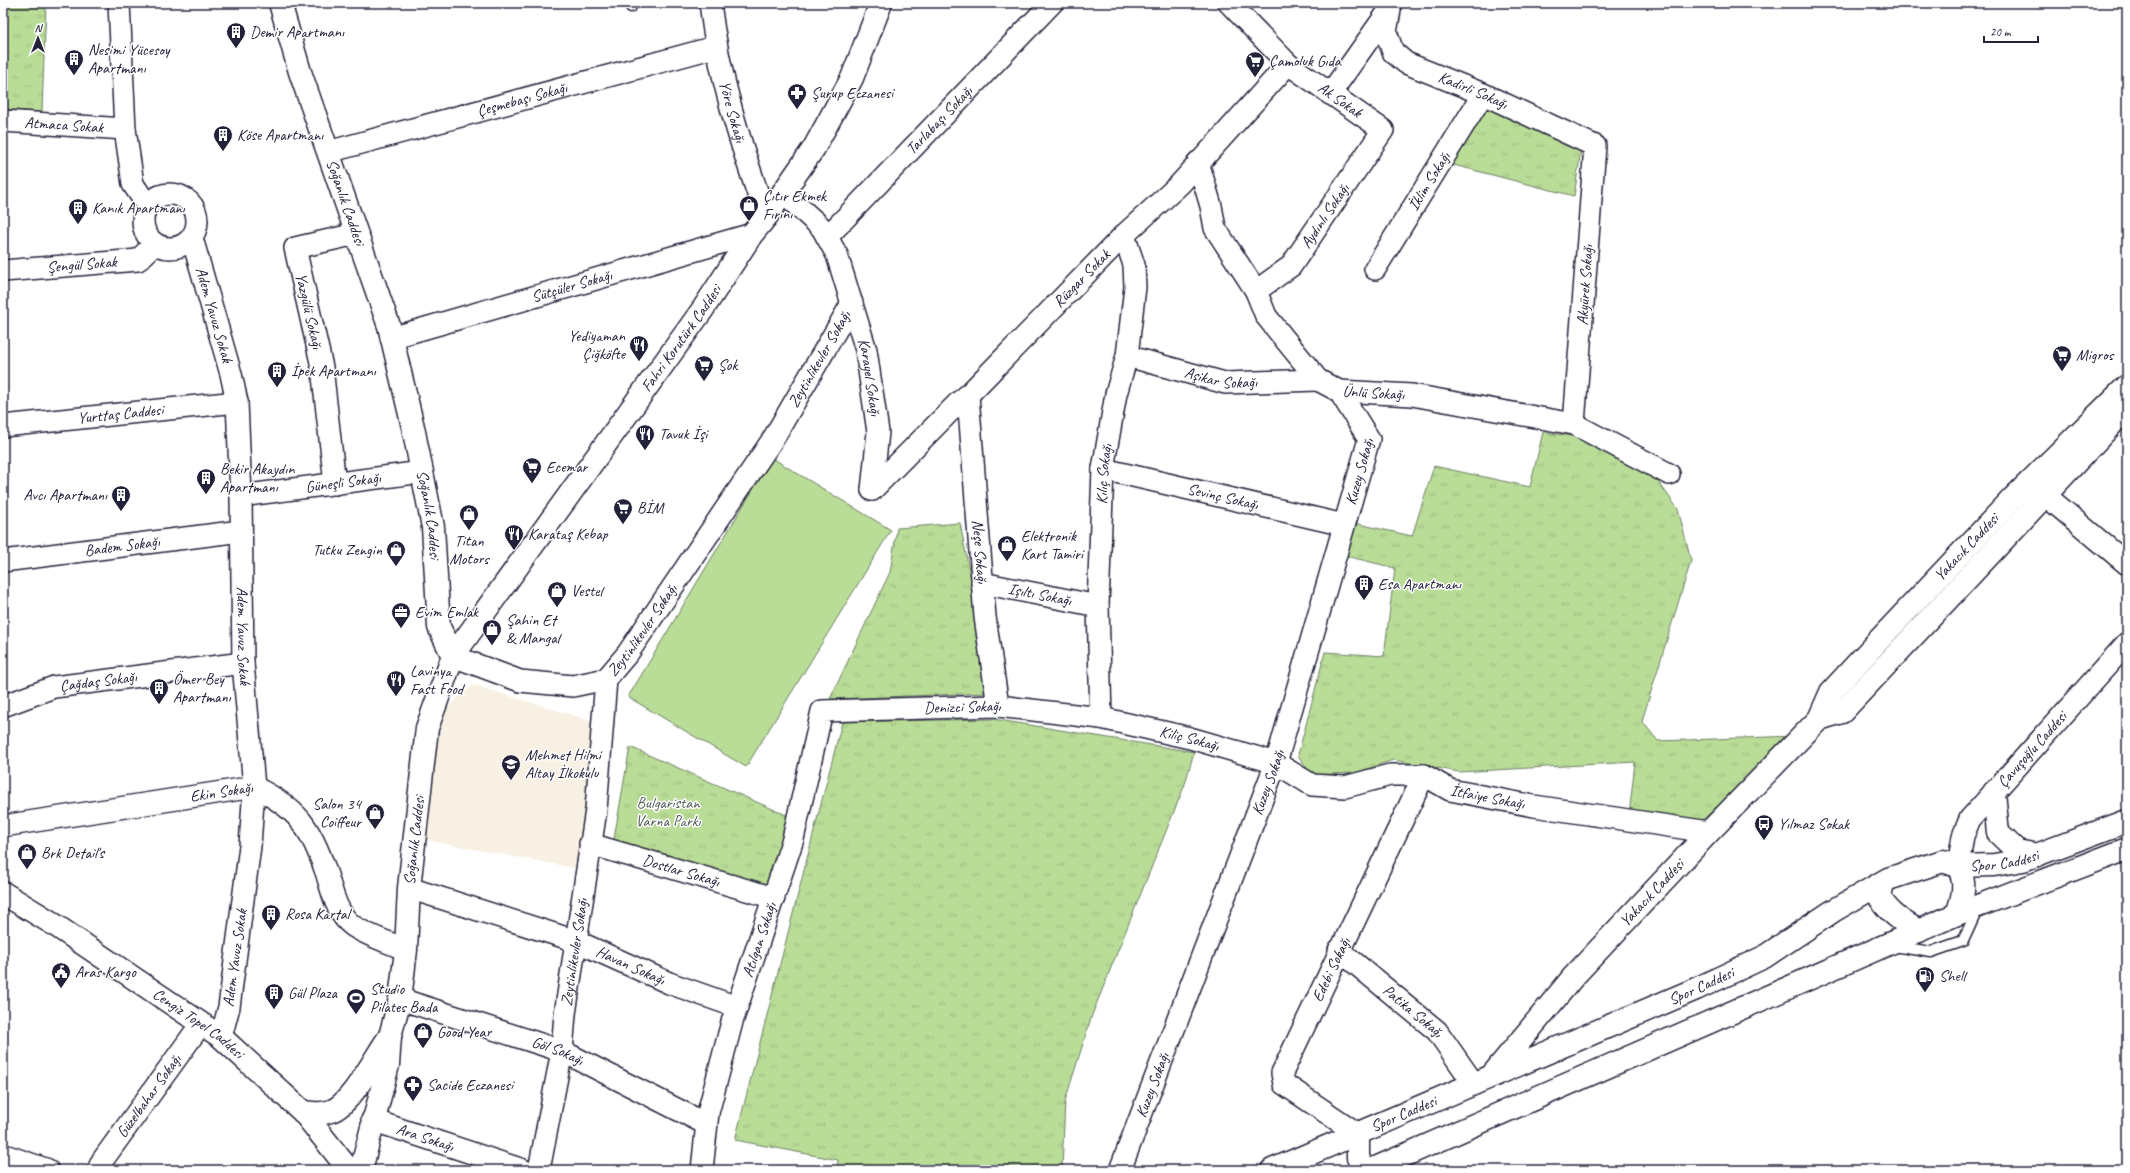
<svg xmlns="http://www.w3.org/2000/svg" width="2130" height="1173" viewBox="0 0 2130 1173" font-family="Caveat,sans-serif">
  <defs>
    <pattern id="grass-tufts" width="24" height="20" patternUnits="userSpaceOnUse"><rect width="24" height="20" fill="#b9dc96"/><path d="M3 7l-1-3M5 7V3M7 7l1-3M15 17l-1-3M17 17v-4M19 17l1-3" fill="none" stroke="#9fbc82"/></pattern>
  </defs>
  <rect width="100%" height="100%" fill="#fff"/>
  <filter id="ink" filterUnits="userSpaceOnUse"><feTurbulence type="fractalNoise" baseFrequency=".025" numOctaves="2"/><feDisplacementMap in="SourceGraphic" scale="8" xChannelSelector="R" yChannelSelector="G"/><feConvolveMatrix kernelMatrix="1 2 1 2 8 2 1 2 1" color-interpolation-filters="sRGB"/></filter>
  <g filter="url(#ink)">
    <!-- built -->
    <path fill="#f8f0e2" d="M474,685L598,723L581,869L421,839L440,713Z"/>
    <!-- grass -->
    <g fill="url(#grass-tufts)" stroke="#6e7f68">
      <path d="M3,3H46L42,112L3,109Z"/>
      <path d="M1479,104L1574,145L1581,151L1574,196L1446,163Z"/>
      <path d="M1543,432L1578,437L1657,480L1678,509L1691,561L1642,721L1658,741L1796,736L1699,823L1629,815L1635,762L1459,772L1393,760L1355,773L1311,775L1298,755L1325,652L1384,656L1395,568L1346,556L1354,523L1412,536L1434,466L1530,487Z"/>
      <path d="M960,523L977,611L988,693L830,699L890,572L897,528Z"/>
      <path d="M993,719L1194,752L1185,784L1092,1015L1065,1101L1062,1170H837L838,1160L735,1140L842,722Z"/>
      <path d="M630,747L791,817L772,887L613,844Z"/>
    </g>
    <!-- garden -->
    <path fill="#b9dc96" stroke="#6e7f68" d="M772,458L891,530L746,767L628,697Z"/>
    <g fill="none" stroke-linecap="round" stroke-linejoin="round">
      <!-- service casing -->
      <g stroke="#22223b" stroke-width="13">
        <g id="service">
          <path d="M631,3V7"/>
          <path d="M1894,946L1931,952L1963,941L1978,908"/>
        </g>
      </g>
      <!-- minor casing -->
      <g stroke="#22223b" stroke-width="24">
        <g id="minor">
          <path d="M119,3L125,129L133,184L147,205"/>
          <path id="s1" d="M710,3C719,78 741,146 766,217"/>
          <path id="s2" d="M1229,3L1288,64L1383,130L1291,266L1256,291"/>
          <path id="s3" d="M1390,10L1386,32L1393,52L1406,63L1483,94L1595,146L1574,424"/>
          <path d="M1330,94L1388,12"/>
          <path id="s4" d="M3,121L125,129"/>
          <path id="s5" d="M328,152L715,47"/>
          <path id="s6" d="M1198,162L1211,206L1215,228L1256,291L1266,316L1318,380L1339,391L1412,395L1574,424L1669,474"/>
          <path id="s7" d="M783,193L822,228L837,255L866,350L878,432L872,490"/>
          <circle cx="170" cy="221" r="27"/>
          <path id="s8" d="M827,237L1052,3"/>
          <path id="s9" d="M192,238L231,374L237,402L241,496L243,663L254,787L250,846L229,1007L221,1037"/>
          <path id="s10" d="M1375,269L1483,94"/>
          <path id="s11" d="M3,271L138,260L155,244"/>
          <path id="s12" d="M391,338L752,234"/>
          <path id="s13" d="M1127,356L1225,383L1318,380"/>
          <path id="s14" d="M968,395L985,617L998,706"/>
          <path id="s15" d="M3,426L237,402"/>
          <path id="s16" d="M1103,469L1344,525"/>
          <path d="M335,484L322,367L295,248L356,234"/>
          <path id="s17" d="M872,490L957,404L968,395L1124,235L1180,184L1288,64"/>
          <path d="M2045,495L2127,564"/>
          <path id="s18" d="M241,496L422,472"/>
          <path id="s19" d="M3,561L241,531"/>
          <path id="s20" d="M982,583L1098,606"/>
          <path d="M453,656L520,681L573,686L606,679"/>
          <path id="s21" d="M3,706L54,687L243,663"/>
          <path id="s22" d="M1101,718L1098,606L1103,469L1116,394L1127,356L1135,287L1134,265L1124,235"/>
          <path id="s23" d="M3,826L254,787C298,808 311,828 326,872C332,890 336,914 353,926C368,936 389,942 406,950"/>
          <path id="s24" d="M590,844L774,898"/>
          <path id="s25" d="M1958,866L1963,836L1970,819L2127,643"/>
          <path id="s26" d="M409,888L576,941L669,983L737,1007"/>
          <path id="s27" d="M1339,950L1437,1031L1474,1084"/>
          <path id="s28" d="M400,999L562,1051L706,1124"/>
          <path id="s29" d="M372,1120L523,1170"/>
          <path id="s30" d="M1358,1134L1284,1084L1282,1073L1424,775"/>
          <path id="s31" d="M98,1170L102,1161L201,1024"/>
          <path id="s32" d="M539,1170L562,1051L565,1014L596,810L606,679L628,653L773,439L852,303"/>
          <path id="s33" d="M702,1170L708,1113L732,1022L793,839L822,711L998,706L1101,718L1190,738L1276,763L1312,785L1345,787L1390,775H1424L1450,790L1534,806L1709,832"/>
          <path id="s34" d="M1120,1170L1276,763L1369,439L1339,391"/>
        </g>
      </g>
      <!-- tertiary casing -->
      <g stroke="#22223b" stroke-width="25">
        <g id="tertiary">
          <path id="s35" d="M280,3L300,72L389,326L413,427L433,527L439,627L453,656"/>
          <path d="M1819,719L1842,712L2127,408"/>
          <path id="s36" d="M3,893L52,923L221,1037L303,1112L349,1170"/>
          <path id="s37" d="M1493,1074L1574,976L1709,832L1819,719L1831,692L1878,641L2012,499L2127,386"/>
          <path d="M303,1112C312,1113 321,1115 331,1111C352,1104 376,1055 390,1036"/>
          <path d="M3,1155L47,1170"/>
          <path id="s38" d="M361,1170L388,1065L390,1036L400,999L406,950L409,888L427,728L453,656L703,309L752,234L766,217L814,148L852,78L881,3"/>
        </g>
      </g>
      <!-- primary casing -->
      <g stroke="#22223b" stroke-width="25">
        <g id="primary">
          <path d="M1994,792L1998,833L2017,851L2038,855"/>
          <path d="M1883,882L1880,898C1890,914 1903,922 1919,931"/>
          <path d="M1957,914C1963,897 1967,883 1958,866"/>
          <path d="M1358,1134V1158L1365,1170"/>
          <path id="s39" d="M1272,1170L1696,989L1764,957L1833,911L1888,879L1943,861L1958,866L1994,865L2023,860L2127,821"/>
          <path d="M1371,1170L1957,914L2127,849"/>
        </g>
      </g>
      <!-- service -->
      <use href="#service" stroke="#fff" stroke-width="10"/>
      <!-- minor -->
      <use href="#minor" stroke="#fff" stroke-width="21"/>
      <!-- tertiary -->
      <use href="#tertiary" stroke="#fff" stroke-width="22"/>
      <!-- primary -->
      <use href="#primary" stroke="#fff" stroke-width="22"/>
    </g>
  </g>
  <!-- icons -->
  <defs>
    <g id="building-pin" transform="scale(1)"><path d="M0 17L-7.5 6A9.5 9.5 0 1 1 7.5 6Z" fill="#22223b" stroke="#fff"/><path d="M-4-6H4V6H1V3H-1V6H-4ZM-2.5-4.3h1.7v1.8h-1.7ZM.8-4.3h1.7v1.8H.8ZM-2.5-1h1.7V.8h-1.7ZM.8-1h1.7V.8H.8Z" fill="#fff"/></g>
    <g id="supermarket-pin" transform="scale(1)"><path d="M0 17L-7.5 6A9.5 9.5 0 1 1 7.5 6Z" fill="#22223b" stroke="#fff"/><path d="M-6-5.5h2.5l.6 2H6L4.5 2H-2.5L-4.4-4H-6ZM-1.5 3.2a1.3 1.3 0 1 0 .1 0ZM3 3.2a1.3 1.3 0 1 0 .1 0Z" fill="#fff"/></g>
    <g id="pharmacy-pin" transform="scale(1)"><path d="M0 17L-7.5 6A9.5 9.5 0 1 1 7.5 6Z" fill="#22223b" stroke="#fff"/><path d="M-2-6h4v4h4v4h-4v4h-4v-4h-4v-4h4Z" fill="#fff"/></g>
    <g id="shop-pin" transform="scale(1)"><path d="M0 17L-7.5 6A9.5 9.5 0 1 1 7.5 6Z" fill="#22223b" stroke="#fff"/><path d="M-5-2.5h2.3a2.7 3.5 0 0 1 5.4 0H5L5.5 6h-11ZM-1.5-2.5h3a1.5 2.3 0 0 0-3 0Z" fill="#fff"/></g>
    <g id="restaurant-pin" transform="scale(1)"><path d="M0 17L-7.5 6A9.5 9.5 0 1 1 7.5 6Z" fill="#22223b" stroke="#fff"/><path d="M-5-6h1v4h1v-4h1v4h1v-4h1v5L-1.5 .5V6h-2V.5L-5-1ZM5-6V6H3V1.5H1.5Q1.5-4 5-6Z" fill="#fff"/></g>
    <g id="office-pin" transform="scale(1)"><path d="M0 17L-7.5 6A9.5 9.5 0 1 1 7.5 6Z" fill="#22223b" stroke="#fff"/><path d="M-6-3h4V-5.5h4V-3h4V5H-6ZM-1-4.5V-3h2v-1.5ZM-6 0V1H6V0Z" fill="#fff"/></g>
    <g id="school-pin" transform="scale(1)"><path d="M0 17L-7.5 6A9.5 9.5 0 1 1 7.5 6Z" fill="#22223b" stroke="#fff"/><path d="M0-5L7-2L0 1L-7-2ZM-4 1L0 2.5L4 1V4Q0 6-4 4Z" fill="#fff"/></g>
    <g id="bus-pin" transform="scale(1)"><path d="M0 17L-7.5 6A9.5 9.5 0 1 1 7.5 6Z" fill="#22223b" stroke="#fff"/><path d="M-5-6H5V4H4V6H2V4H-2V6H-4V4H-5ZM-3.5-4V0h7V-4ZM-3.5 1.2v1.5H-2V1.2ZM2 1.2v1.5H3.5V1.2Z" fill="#fff"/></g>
    <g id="civic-pin" transform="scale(1)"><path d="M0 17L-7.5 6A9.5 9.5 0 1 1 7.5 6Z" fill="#22223b" stroke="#fff"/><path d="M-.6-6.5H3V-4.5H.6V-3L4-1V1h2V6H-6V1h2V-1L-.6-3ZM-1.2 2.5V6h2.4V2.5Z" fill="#fff"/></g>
    <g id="fuel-pin" transform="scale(1)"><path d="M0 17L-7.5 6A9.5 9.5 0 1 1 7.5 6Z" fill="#22223b" stroke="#fff"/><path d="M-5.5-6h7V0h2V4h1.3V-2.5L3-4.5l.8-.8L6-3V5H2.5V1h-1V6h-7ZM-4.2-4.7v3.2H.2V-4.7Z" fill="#fff"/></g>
    <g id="stadium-pin" transform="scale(1)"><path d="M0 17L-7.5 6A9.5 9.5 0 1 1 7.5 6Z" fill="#22223b" stroke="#fff"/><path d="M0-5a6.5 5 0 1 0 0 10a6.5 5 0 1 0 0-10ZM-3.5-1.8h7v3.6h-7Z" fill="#fff"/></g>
  </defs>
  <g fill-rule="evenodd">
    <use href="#building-pin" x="236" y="32"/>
    <use href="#building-pin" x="74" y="59"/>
    <use href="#supermarket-pin" x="1255" y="61"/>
    <use href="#pharmacy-pin" x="797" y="93"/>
    <use href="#building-pin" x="223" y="135"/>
    <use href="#shop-pin" x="749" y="205"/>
    <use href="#building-pin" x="78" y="208"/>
    <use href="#restaurant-pin" x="639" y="345"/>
    <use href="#supermarket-pin" x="2062" y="355"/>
    <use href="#supermarket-pin" x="704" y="365"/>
    <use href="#building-pin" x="277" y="371"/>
    <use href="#restaurant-pin" x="645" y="434"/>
    <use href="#supermarket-pin" x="532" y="467"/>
    <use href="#building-pin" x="206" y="478"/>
    <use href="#building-pin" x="121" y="495"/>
    <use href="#supermarket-pin" x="623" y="508"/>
    <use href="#shop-pin" x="469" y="514"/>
    <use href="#restaurant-pin" x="514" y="534"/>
    <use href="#shop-pin" x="1007" y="545"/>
    <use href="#shop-pin" x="396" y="550"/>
    <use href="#building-pin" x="1364" y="584"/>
    <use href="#shop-pin" x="557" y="591"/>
    <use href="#office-pin" x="401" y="612"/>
    <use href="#shop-pin" x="492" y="629"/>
    <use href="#restaurant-pin" x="396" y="680"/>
    <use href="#building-pin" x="159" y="688"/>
    <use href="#school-pin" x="511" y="764"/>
    <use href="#shop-pin" x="375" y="813"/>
    <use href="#bus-pin" x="1764" y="824"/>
    <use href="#shop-pin" x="27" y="853"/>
    <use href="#building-pin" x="271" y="914"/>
    <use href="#civic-pin" x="61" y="972"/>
    <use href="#fuel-pin" x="1925" y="976"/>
    <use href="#building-pin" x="274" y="993"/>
    <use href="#stadium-pin" x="356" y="998"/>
    <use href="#shop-pin" x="423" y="1032"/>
    <use href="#pharmacy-pin" x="413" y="1085"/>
  </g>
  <g text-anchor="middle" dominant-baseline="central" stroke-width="3" stroke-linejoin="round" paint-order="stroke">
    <!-- poi labels -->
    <g font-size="16" fill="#22223b" stroke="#fff" text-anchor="start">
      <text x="250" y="32">Demir Apartmanı</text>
      <text x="88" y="50">Nesimi Yücesoy<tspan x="88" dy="18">Apartmanı</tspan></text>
      <text x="1269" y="61">Çamoluk Gıda</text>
      <text x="811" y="93">Şurup Eczanesi</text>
      <text x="237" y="135">Köse Apartmanı</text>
      <text x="763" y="196">Çıtır Ekmek<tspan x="763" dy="18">Fırını</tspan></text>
      <text x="92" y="208">Kanık Apartmanı</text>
      <text x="625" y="336" text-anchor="end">Yediyaman<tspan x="625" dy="18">Çiğköfte</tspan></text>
      <text x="2076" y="355">Migros</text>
      <text x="718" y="365">Şok</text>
      <text x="291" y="371">İpek Apartmanı</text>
      <text x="659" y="434">Tavuk İşi</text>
      <text x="546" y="467">Ecemar</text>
      <text x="220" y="469">Bekir Akaydın<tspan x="220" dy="18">Apartmanı</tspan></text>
      <text x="107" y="495" text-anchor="end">Avcı Apartmanı</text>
      <text x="637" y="508">BİM</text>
      <text x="528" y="534">Karataş Kebap</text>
      <text x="1021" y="536">Elektronik<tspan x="1021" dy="18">Kart Tamiri</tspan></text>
      <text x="469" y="541" text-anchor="middle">Titan<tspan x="469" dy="18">Motors</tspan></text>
      <text x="382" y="550" text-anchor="end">Tutku Zengin</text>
      <text x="1378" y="584">Esa Apartmanı</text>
      <text x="571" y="591">Vestel</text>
      <text x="415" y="612">Evim Emlak</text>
      <text x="506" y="620">Şahin Et<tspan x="506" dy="18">&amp; Mangal</tspan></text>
      <text x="410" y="671">Lavinya<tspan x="410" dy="18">Fast Food</tspan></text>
      <text x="173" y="679">Ömer Bey<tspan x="173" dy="18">Apartmanı</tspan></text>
      <text x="525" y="755">Mehmet Hilmi<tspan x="525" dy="18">Altay İlkokulu</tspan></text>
      <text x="361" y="804" text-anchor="end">Salon 34<tspan x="361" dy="18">Coiffeur</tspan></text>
      <text x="1778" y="824">Yılmaz Sokak</text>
      <text x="41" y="853">Brk Detail's</text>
      <text x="285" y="914">Rosa Kartal</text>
      <text x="75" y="972">Aras Kargo</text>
      <text x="1939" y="976">Shell</text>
      <text x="370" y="989">Studio<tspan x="370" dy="18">Pilates Bada</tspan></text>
      <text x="288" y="993">Gül Plaza</text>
      <text x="437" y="1032">Good Year</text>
      <text x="427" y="1085">Sacide Eczanesi</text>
    </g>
    <!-- street labels -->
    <g font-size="16" fill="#22223b" stroke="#fff">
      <text stroke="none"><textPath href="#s3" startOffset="133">Kadirli Sokağı</textPath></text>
      <text stroke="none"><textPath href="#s5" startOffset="201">Çeşmebaşı Sokağı</textPath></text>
      <text stroke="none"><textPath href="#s2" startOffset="148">Ak Sokak</textPath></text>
      <text stroke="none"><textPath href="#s1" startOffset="111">Yöre Sokağı</textPath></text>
      <text stroke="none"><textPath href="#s8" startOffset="162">Tarlabaşı Sokağı</textPath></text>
      <text stroke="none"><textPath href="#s4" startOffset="61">Atmaca Sokak</textPath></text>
      <text stroke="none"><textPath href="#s10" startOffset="103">İklim Sokağı</textPath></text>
      <text stroke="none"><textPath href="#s35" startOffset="210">Soğanlık Caddesi</textPath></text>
      <text transform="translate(1325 216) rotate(-56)">Aydınlı Sokağı</text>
      <text stroke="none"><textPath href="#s11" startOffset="79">Şengül Sokak</textPath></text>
      <text stroke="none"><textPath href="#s17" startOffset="298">Rüzgar Sokak</textPath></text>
      <text transform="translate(1585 285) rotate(-86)">Akyürek Sokağı</text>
      <text stroke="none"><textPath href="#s12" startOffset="188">Sütçüler Sokağı</textPath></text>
      <text transform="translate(309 311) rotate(77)">Yazgülü Sokağı</text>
      <text stroke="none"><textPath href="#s9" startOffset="80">Adem Yavuz Sokak</textPath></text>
      <text stroke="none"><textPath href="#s38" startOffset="916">Fahri Korutürk Caddesi</textPath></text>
      <text stroke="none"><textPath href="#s32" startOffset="881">Zeytinlikevler Sokağı</textPath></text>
      <text stroke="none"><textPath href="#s13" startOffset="97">Aşikar Sokağı</textPath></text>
      <text stroke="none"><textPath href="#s7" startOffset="210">Karayel Sokağı</textPath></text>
      <text stroke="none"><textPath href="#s6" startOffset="311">Ünlü Sokağı</textPath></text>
      <text stroke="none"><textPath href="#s15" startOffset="118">Yurttaş Caddesi</textPath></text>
      <text stroke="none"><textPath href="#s34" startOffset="739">Kuzey Sokağı</textPath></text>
      <text stroke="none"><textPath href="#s22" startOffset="244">Kılıç Sokağı</textPath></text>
      <text stroke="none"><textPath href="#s18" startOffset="103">Güneşli Sokağı</textPath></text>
      <text stroke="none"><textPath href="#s16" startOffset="123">Sevinç Sokağı</textPath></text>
      <text stroke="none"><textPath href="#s35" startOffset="534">Soğanlık Caddesi</textPath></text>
      <text stroke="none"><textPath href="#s19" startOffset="120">Badem Sokağı</textPath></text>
      <text stroke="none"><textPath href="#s37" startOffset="710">Yakacık Caddesi</textPath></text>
      <text stroke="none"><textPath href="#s14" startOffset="157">Neşe Sokağı</textPath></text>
      <text stroke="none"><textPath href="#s20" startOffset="59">Işıltı Sokağı</textPath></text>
      <text stroke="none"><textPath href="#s32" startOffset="557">Zeytinlikevler Sokağı</textPath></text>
      <text stroke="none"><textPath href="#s9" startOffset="404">Adem Yavuz Sokak</textPath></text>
      <text stroke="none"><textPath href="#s21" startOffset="99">Çağdaş Sokağı</textPath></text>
      <text stroke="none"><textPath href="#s33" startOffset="616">Denizci Sokağı</textPath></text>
      <text stroke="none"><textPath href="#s33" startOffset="846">Kiliç Sokağı</textPath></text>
      <text stroke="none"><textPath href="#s25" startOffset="142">Çavuşoğlu Caddesi</textPath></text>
      <text stroke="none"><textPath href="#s34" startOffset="415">Kuzey Sokağı</textPath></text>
      <text stroke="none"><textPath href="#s23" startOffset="221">Ekin Sokağı</textPath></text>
      <text stroke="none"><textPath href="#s33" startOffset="1160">İtfaiye Sokağı</textPath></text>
      <text stroke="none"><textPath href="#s38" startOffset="335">Soğanlık Caddesi</textPath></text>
      <text stroke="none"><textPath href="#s39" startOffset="803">Spor Caddesi</textPath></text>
      <text stroke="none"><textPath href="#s24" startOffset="95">Dostlar Sokağı</textPath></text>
      <text stroke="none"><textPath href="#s37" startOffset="241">Yakacık Caddesi</textPath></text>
      <text stroke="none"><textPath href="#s33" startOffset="238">Atılgan Sokağı</textPath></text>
      <text stroke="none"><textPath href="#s32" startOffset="221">Zeytinlikevler Sokağı</textPath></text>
      <text transform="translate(235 958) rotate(-82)">Adem Yavuz Sokak</text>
      <text stroke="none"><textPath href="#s26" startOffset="235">Havan Sokağı</textPath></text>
      <text stroke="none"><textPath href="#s30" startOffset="215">Edebi Sokağı</textPath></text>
      <text stroke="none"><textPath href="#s39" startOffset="467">Spor Caddesi</textPath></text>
      <text stroke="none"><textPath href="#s27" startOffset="96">Patika Sokağı</textPath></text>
      <text stroke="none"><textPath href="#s36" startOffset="235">Cengiz Topel Caddesi</textPath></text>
      <text stroke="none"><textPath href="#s28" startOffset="166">Göl Sokağı</textPath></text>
      <text stroke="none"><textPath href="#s34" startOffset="91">Kuzey Sokağı</textPath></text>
      <text stroke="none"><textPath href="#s31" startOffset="90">Güzelbahar Sokağı</textPath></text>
      <text stroke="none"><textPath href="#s39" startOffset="143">Spor Caddesi</textPath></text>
      <text stroke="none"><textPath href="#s29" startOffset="56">Ara Sokağı</textPath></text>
    </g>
    <!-- park labels -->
    <g font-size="16" fill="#4f5a56" stroke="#fff">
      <text x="668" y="803">Bulgaristan<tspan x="668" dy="18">Varna Parkı</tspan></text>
    </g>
  </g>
  <!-- margin -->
  <rect width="2130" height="1173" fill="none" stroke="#fff" stroke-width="16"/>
  <rect x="8" y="8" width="2114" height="1157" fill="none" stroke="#22223b" stroke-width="1.5" filter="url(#ink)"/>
  <!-- north arrow -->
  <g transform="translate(38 38)" stroke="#ffffff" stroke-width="3" paint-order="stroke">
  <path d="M0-3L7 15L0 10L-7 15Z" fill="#22223b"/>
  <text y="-6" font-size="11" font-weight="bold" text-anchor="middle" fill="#22223b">N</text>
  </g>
  <!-- scale -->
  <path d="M1984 36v6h54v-6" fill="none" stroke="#22223b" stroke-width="2"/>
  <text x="1990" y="36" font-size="12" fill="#22223b" stroke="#ffffff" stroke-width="3" paint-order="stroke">20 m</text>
</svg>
